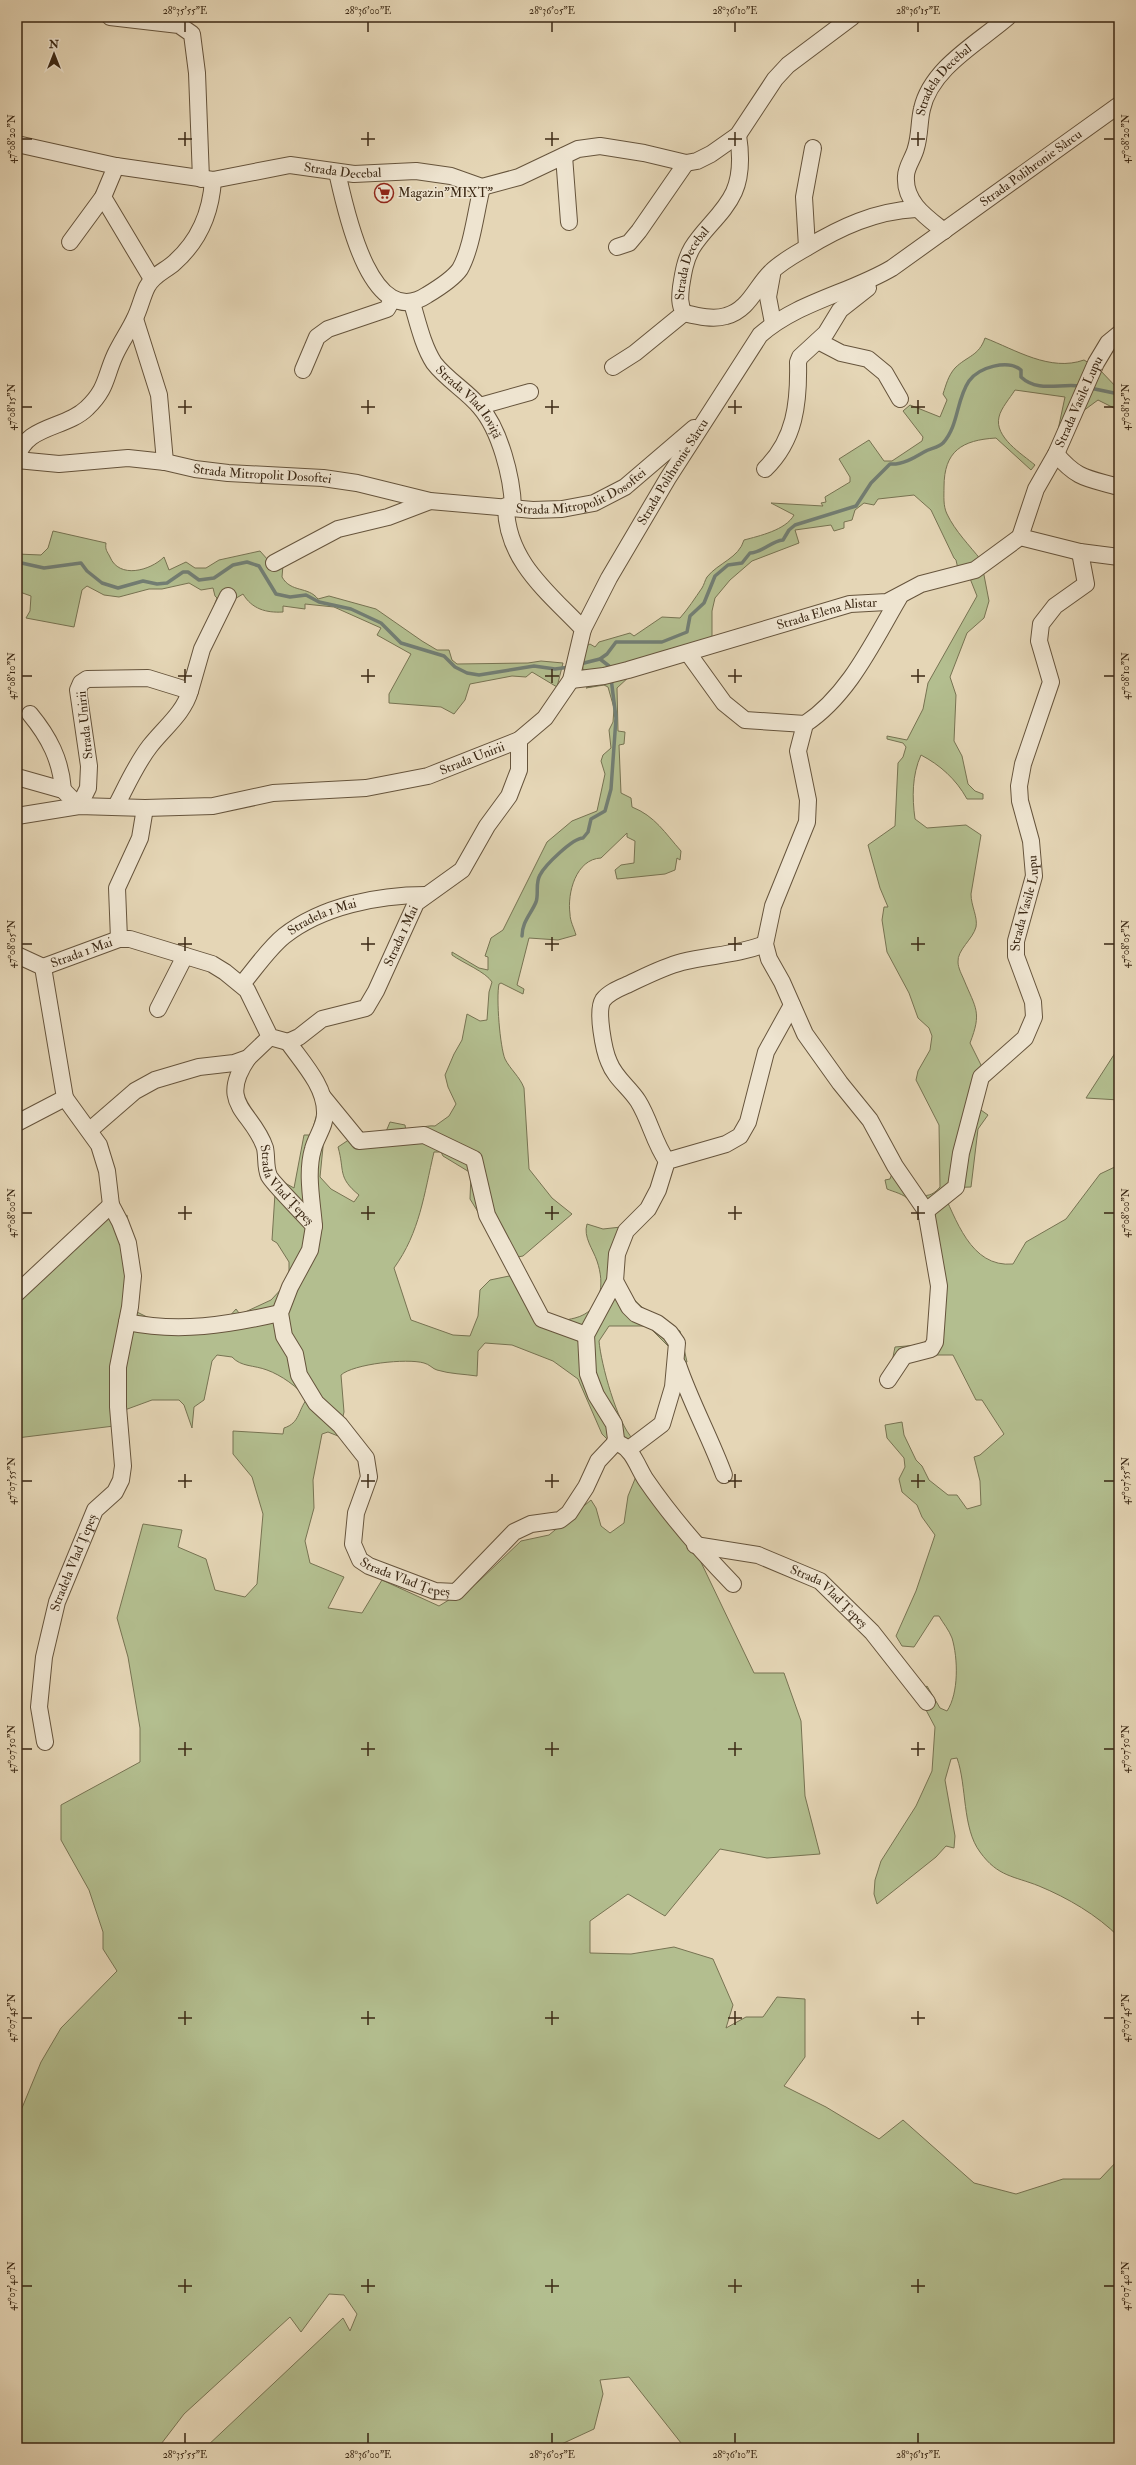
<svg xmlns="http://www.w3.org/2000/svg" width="1136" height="2465" viewBox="0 0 1136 2465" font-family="'IM FELL Double Pica',serif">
  <rect width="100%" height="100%" fill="#e5d6b6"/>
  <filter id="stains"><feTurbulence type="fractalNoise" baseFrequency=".005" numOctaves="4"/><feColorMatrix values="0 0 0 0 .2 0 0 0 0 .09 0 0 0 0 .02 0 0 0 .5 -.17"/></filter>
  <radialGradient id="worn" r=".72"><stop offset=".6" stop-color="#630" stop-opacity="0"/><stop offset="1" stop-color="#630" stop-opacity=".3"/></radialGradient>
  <!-- green -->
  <g fill="#b3be8f" stroke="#777352" fill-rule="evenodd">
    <path d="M985,338C1016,350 1050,372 1084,360L1099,369L1119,390V417L1114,408L1098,400L1083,411L1070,438L1058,430L1065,397L1015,390C1010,398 1001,408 999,417C994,437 1022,454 1035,465L1031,470L996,438C962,440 944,451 944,487C944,496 943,506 947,514C955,531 970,546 981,560L958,569L956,560L954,558L931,510L914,495L878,499L874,505L864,503L855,510L852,520L844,522V528L834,531L831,525L795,530L799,543L752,561L730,580L715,598L712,611V640L598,673L583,670L582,659L586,646L590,644L595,647L599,642L630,633L634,636L662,617L680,618C688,609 695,598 702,588C704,585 705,580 707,577C718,563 739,558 744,540C759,536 786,530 794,515L771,503L823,506L821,503L826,502L825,497L850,482V477L839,459L869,440L884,461H892L922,441L923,437L903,411L910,405L940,417L947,400L943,394C946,385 948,376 955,368C967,356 979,356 985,338Z"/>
    <path d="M53,531L106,543C105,550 107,551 110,557C119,579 150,571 164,557L169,570L186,562L195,568H206L219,560L260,551L268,560L283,565L282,577C291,593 308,586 318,599L329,596L376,609L422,641L437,650H449L452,660L457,664L528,663L541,661L563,663L557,687L532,672L526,677L512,676L470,684L465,700L454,714L441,707L389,703V694L411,654L377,635L381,628L334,607L305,604V609L283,606V612C266,613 252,609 243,594L228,603L207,625L217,598L215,596L213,588L201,590L189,583L162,589H149L119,597L104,595L87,586L82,590L74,627L26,618L30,611L31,596L17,591V554L41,555L48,548Z"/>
    <path d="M983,570L989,601L984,618L967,633L950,677L956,695L954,741L962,756L968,784L975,791L983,794V799H967C956,779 940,765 921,755C912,775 912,797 915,819L927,828L966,825L981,835L971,894C971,906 978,917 976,927C973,939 957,950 958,962C958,968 962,975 964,980C976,1009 982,1012 970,1043L986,1075L978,1108L988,1115L978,1129L971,1187L941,1188C956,1218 970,1268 1013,1264L1026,1242L1066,1219L1100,1174L1119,1165V1937C1097,1915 1068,1898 1039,1886C1014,1876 998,1877 980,1852C962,1828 967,1786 957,1758L951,1759L945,1780L955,1836L954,1848L946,1846L936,1857L877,1904L874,1894L875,1880L881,1861L916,1806L932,1771L935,1727L917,1693L927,1686L940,1708L947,1711C959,1693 958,1658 952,1638C949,1630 943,1623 939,1616H934L914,1647L902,1646L896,1636L916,1591L935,1535L922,1517L917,1505L902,1492L899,1479L905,1467L904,1458L887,1438L885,1425L902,1422L904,1435L916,1460L922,1466L929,1480L948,1495H957L967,1509L981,1505L980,1481L974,1457L980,1455L1004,1434L982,1400H976L953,1355H933L891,1367L895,1347L918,1345L929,1340C932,1306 935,1225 909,1200C904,1194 894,1192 887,1189L885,1180L890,1179L893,1171L879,1122L921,1195C929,1197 935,1193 940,1187L939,1125L916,1080L918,1071L930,1050L932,1036L929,1028L918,1018L909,993L887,952L882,920L884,907H888L880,888L868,845L895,826L898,763L903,757L906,747L903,743L887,739V736L907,740L923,709L928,683L977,596L969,576Z"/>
    <path d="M631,675L617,688L618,731L625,732L624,744L619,745L621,793L631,798L632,807C655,816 665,833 681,851L680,860L677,858L675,870L665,874L617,879L615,870L621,865L634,863L635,841L627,837V833L601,858C576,859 567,893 570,914C570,921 574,928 576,935L558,940L529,938L517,985L524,989L523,994L501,983L499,984C496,998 500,1047 505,1059C510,1069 520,1077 524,1088L529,1169L552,1198L572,1214L523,1256L507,1259L470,1199L471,1173L443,1156L441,1152H434C424,1194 420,1232 394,1268L411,1320L453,1335L470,1336L478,1316L480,1290L490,1280L514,1275C522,1284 539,1311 549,1317C557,1323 566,1320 575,1318C602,1311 605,1284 597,1261C593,1249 583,1237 587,1224L603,1229L621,1227C620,1241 616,1260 619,1273C625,1299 657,1321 680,1331L687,1362L672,1368L671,1349L648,1326H609L599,1341C601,1364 617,1423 633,1439V1452L698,1556L754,1673H784L801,1721L805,1796L820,1854L767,1858L720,1849L665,1916L628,1894L590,1921V1953L631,1954L674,1947L713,1959L733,2005L726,2028L746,2017H763L777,1997L805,1999V2057L784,2086L826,2107L879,2139L903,2120L974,2183L1016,2194L1063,2179H1100L1119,2159V2448H685L629,2377L600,2380L603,2394L594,2429L553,2448H205L343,2318L350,2331L357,2314L344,2295L329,2294L301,2332L290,2317L184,2414L158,2448H17V2120L41,2062L61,2028L117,1971L103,1949V1932L89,1890L61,1840V1805L140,1762V1728L128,1657L117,1618L143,1524L182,1530L178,1547L206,1559L215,1590L245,1597L257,1584L263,1514L252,1477L233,1454V1431L283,1434L284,1428C300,1423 298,1410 307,1399C298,1387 281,1375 267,1370C254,1365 241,1367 232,1357L217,1355L212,1361L204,1400L194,1407L192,1428L184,1405L179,1400H152L122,1411L114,1426L17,1438V1302L107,1217L114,1223L127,1215L137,1312L157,1322L228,1318L236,1309L239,1313H243L271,1300L286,1284L289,1276V1262L277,1243L272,1240L276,1178L294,1188L304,1135H311L318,1110L323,1147L320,1177L331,1189L354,1202L359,1195C337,1177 345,1171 338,1147L359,1133L385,1134L390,1122L405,1125L406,1131C417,1130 424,1125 435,1126L449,1116L456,1104L448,1087L445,1075L454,1054L462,1040L467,1014L480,1021L487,1020L489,992L492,982C486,972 463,963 452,955V952L479,968L488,970V957L485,956L491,938L503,930L547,842L572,821L597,811L605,774L601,761L603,755L611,748L609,730L613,722L614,708L608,687L604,685L586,688ZM485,1343L512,1345L553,1361L578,1379L602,1434L629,1461L637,1474L628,1496L624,1523L610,1533L601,1526L596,1508L591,1500L549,1535L521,1541L478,1582L439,1606L382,1580L362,1613L328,1608L344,1577L310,1563L305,1541L314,1508L313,1480L322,1434L328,1432L338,1436L344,1412L341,1375C353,1364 407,1358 424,1363C429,1364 433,1369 437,1370C450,1374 464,1374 477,1376L478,1351Z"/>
    <path d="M1117,1050H1119V1100L1086,1098Z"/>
  </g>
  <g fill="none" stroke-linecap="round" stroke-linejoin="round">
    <!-- stream -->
    <g stroke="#727e74" stroke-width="3.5">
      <path d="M1090,388L1114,393L1119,397"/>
      <path d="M17,562L44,568L81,563L87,571L102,583L118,588L143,581L157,584L167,583L183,572H188L199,580L214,578L233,565L247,562L259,566L276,594L290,597L306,595L319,602L351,609L381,623L401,643L444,656L455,667L467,673L479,675L534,666L555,669L570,667"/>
      <path d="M600,659L609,666L610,670"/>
      <path d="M580,664L600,659L607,654L616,642H662L687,632L690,616L704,603L715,576L728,565L742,563L750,553C762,553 771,541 783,540L789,530L795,525L856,506L871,483L890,464C902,465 914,458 924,452C930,448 938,448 943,443C959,425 956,400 969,381C979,367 1008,359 1021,370V377C1038,393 1060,383 1080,386"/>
      <path d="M522,936C522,922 531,914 536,902C539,894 535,883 540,875C545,865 573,838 583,838L588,832L591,819L605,811L611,789L616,718L611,678"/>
    </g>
    <!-- minor casing -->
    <g stroke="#66543c" stroke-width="18">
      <g id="minor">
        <path d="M110,17L179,25L192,34L197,73L201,179"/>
        <path id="s1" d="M17,144L116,166L213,180L290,165L354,174L416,171L451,176L482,187L519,177L578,149L600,146L644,153L686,163L697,161L711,154L738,135L775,79L788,65L852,17"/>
        <path d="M564,156L569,222"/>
        <path d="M337,172C345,207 370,333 427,295C437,289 453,279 460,269C472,248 476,210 482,187"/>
        <path d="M103,197L152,279"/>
        <path id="s2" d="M944,231C926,217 904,202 906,176C906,167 914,157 916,148C920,135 919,121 922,109C931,68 978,43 1008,17"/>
        <path d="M70,242L103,197L116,166"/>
        <path d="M617,247L629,243L639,231L686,163"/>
        <path d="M807,247L804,197L813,148"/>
        <path d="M772,275L768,297L773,323"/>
        <path id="s3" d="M412,303C418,323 423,346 434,363C447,380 467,391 480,407C500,430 512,477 513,507"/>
        <path d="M684,313C697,316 713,320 726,316C749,310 756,286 771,272C781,262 794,255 806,248C841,227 875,211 916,209"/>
        <path d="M135,319L159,395L165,462"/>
        <path d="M818,341L841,353L868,359L885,373L900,399"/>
        <path id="s4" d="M613,367L635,353L684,313C679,304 680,296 681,287C683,274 685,260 692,248C704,228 724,214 734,192C742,174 741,154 738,135"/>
        <path d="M303,370L317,337L328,329L387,309L392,300"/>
        <path d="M480,406L530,392"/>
        <path d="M1056,454C1078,480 1088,478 1119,487"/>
        <path d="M17,459C24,425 66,429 87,408C107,389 105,377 115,355C121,342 129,331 135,318C140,308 142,297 147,287C153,275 165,271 174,263C199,241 211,213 213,180"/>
        <path id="s5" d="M17,460L59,464L128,458L165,462L195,469L228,473L323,478L357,483L430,501L533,510L562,509L594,503L625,487L694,428"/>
        <path d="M765,469C795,440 799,403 798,362L800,357L826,333L840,310L868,288"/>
        <path id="s6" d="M1020,537L1036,489L1056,454L1096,363L1108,343L1119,334"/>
        <path d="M274,563L338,529L388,517L430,501"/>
        <path id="s7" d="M583,629L609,578L668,478L760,335C797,302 850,293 892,268L1119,105"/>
        <path d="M688,653L724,703L745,720L805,724"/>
        <path id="s8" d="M571,680L604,676L628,670L850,604L887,602L921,584L975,570L1020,537L1080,552L1119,557"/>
        <path d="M30,714C49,737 61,760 63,790"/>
        <path d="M17,777L63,790L79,806L88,788L89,766L78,690L81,683L87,679L148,678L190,691L202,649L228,596"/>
        <path d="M116,806C127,785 136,764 150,746C164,728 184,713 190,691"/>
        <path id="s9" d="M17,816L79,806L145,808L213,806L273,793L366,788L428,776L519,740L545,718L571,680L583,629C549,593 506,561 506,506"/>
        <path d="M119,939L117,888L140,838L145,808"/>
        <path d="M17,955L43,967"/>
        <path id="s10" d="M43,967L119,939H130L212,964L225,972L247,990L270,1037L288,1042"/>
        <path id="s11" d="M242,984C255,969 268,949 284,936C322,906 378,895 426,895"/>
        <path d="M158,1009L185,956"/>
        <path id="s12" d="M248,1058C216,1105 253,1111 265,1148C267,1157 265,1167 269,1176C273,1184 305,1215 314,1226L310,1250L290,1287L280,1313L284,1336L295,1354L299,1375L316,1403L340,1425L366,1458L369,1477L356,1513L353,1544L360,1560L369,1566L435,1591L456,1592L514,1532L531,1524L560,1520L569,1513L586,1487L598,1461L614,1444L616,1439L614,1424L596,1395L588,1374L586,1335L615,1281L617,1254L626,1231L648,1209L658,1190L667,1161L726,1144L740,1136L748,1122L766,1052L792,1005"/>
        <path d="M323,1097L359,1141L424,1135L474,1159L487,1215L542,1319L586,1335"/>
        <path d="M17,1123L65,1098L43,967"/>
        <path d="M90,1130L135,1091L155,1080L199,1067L234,1063L248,1058L270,1037"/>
        <path d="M667,1161C654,1143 650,1120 638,1101C629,1087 615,1078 609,1062C604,1051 596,1011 603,1000C609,992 620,988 629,984C646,976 663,967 682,962C710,955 738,955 765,944"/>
        <path id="s13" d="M926,1211L956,1187L961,1153L981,1077L1025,1038L1034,1017L1033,1002L1016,956V941L1034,876L1031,841L1020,801L1019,786L1023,764L1051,682L1039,641L1041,624L1055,606L1086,584L1080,552"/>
        <path id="s14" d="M314,1226C312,1201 306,1173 313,1149C316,1137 326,1125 325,1112C325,1086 302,1062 288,1042L299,1037L322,1019L366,1008L376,991L416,903L462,870L487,826L509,796L519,770V740"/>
        <path d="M615,1281L629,1307L636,1314L657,1323L670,1333L677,1343L673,1387L662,1424L629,1449"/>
        <path d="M17,1293L111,1205"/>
        <path d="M127,1322C179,1333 228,1325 280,1313"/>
        <path d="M678,1365C691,1403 710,1437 724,1475"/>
        <path d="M888,1380L904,1356L931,1349L935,1342L939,1286L926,1211L895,1166L870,1120L840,1083L805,1034L782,982L769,959L765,944L773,906L807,822L808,800L798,751L805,724C849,695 873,642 899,598"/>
        <path d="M620,1444C633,1450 638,1468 646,1480C672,1518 702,1552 733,1584"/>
        <path id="s15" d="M695,1545L758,1555L820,1581L872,1632L927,1702"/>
        <path id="s16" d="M45,1742L39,1707L44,1657L57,1602L95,1510L115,1492L121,1480L123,1466L118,1407V1367L130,1307L133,1276L128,1243L120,1222L111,1205L107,1171L99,1145L65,1098"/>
      </g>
    </g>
    <!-- minor -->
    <use href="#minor" stroke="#eee4d0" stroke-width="16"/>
  </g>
  <!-- ticks -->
  <path fill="none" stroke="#3b2814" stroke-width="1.5" d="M185,22V32M368,22V32M552,22V32M735,22V32M918,22V32M185,132V146M368,132V146M552,132V146M735,132V146M918,132V146M22,139H32M178,139H192M361,139H375M545,139H559M728,139H742M911,139H925M1104,139H1114M185,400V414M368,400V414M552,400V414M735,400V414M918,400V414M22,407H32M178,407H192M361,407H375M545,407H559M728,407H742M911,407H925M1104,407H1114M185,669V683M368,669V683M552,669V683M735,669V683M918,669V683M22,676H32M178,676H192M361,676H375M545,676H559M728,676H742M911,676H925M1104,676H1114M185,937V951M368,937V951M552,937V951M735,937V951M918,937V951M22,944H32M178,944H192M361,944H375M545,944H559M728,944H742M911,944H925M1104,944H1114M185,1206V1220M368,1206V1220M552,1206V1220M735,1206V1220M918,1206V1220M22,1213H32M178,1213H192M361,1213H375M545,1213H559M728,1213H742M911,1213H925M1104,1213H1114M185,1474V1488M368,1474V1488M552,1474V1488M735,1474V1488M918,1474V1488M22,1481H32M178,1481H192M361,1481H375M545,1481H559M728,1481H742M911,1481H925M1104,1481H1114M185,1742V1756M368,1742V1756M552,1742V1756M735,1742V1756M918,1742V1756M22,1749H32M178,1749H192M361,1749H375M545,1749H559M728,1749H742M911,1749H925M1104,1749H1114M185,2011V2025M368,2011V2025M552,2011V2025M735,2011V2025M918,2011V2025M22,2018H32M178,2018H192M361,2018H375M545,2018H559M728,2018H742M911,2018H925M1104,2018H1114M185,2279V2293M368,2279V2293M552,2279V2293M735,2279V2293M918,2279V2293M22,2286H32M178,2286H192M361,2286H375M545,2286H559M728,2286H742M911,2286H925M1104,2286H1114M185,2433V2443M368,2433V2443M552,2433V2443M735,2433V2443M918,2433V2443"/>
  <!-- icons -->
  <defs>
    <g id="supermarket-ring" transform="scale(1)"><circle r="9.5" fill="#eee4d0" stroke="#8f2418" stroke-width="1.5"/><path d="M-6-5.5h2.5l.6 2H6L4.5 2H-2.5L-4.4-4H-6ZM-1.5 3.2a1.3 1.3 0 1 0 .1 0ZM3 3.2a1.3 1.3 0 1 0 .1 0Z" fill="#8f2418"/></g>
  </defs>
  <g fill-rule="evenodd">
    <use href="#supermarket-ring" x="384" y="193"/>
  </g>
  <g text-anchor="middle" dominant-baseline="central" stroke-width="3" stroke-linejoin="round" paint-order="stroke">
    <!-- street labels -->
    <g font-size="13" fill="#3b2814" stroke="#eee4d0">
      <text stroke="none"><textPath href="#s2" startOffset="176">Stradela Decebal</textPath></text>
      <text stroke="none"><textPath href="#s1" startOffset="331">Strada Decebal</textPath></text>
      <text stroke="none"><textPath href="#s7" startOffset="663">Strada Polihronie Sârcu</textPath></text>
      <text stroke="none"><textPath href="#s4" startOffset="142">Strada Decebal</textPath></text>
      <text stroke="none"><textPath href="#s6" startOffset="148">Strada Vasile Lupu</textPath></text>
      <text stroke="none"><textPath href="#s3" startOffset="117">Strada Vlad Ioviță</textPath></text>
      <text stroke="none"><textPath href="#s7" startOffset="181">Strada Polihronie Sârcu</textPath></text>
      <text stroke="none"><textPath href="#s5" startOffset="247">Strada Mitropolit Dosoftei</textPath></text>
      <text stroke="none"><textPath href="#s5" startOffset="573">Strada Mitropolit Dosoftei</textPath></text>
      <text stroke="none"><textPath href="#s8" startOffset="265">Strada Elena Alistar</textPath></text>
      <text transform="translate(85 725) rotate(-96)">Strada Unirii</text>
      <text stroke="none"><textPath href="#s9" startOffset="462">Strada Unirii</textPath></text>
      <text stroke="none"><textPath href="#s13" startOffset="351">Strada Vasile Lupu</textPath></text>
      <text stroke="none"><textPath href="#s11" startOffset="107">Stradela 1 Mai</textPath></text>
      <text stroke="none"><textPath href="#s14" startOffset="364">Strada 1 Mai</textPath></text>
      <text stroke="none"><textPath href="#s10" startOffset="41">Strada 1 Mai</textPath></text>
      <text stroke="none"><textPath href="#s12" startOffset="145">Strada Vlad Țepeș</textPath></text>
      <text stroke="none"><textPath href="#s16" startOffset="185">Stradela Vlad Țepeș</textPath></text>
      <text stroke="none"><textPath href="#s12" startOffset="619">Strada Vlad Țepeș</textPath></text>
      <text stroke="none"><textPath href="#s15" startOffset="147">Strada Vlad Țepeș</textPath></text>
    </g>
    <!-- poi labels -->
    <g font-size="13" fill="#3b2814" stroke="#eee4d0" text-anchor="start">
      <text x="398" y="193">Magazin”MIXT”</text>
    </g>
  </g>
  <!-- margin -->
  <rect width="1136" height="2465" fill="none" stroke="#e5d6b6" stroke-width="44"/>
  <!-- north arrow -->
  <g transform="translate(54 54)" stroke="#eee4d0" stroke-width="3" paint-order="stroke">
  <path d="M0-3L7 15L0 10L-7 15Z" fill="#3b2814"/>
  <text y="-6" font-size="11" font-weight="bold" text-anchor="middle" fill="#3b2814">N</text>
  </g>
  <rect x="22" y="22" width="1092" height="2421" fill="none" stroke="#3b2814" stroke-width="1.5"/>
  <g font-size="10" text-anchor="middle" fill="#3b2814">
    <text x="185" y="14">28°35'55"E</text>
    <text x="368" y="14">28°36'00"E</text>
    <text x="552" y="14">28°36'05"E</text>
    <text x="735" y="14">28°36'10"E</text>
    <text x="918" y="14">28°36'15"E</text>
    <text transform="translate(11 139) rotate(-90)" y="4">47°08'20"N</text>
    <text transform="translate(1125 139) rotate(-90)" y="4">47°08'20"N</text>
    <text transform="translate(11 407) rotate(-90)" y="4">47°08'15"N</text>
    <text transform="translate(1125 407) rotate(-90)" y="4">47°08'15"N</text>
    <text transform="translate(11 676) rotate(-90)" y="4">47°08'10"N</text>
    <text transform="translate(1125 676) rotate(-90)" y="4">47°08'10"N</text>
    <text transform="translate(11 944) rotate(-90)" y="4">47°08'05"N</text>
    <text transform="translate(1125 944) rotate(-90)" y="4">47°08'05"N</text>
    <text transform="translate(11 1213) rotate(-90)" y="4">47°08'00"N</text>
    <text transform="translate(1125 1213) rotate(-90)" y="4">47°08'00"N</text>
    <text transform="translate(11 1481) rotate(-90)" y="4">47°07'55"N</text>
    <text transform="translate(1125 1481) rotate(-90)" y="4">47°07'55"N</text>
    <text transform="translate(11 1749) rotate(-90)" y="4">47°07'50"N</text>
    <text transform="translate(1125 1749) rotate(-90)" y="4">47°07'50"N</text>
    <text transform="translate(11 2018) rotate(-90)" y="4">47°07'45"N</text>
    <text transform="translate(1125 2018) rotate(-90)" y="4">47°07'45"N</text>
    <text transform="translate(11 2286) rotate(-90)" y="4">47°07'40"N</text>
    <text transform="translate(1125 2286) rotate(-90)" y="4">47°07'40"N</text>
    <text x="185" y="2458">28°35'55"E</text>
    <text x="368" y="2458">28°36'00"E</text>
    <text x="552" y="2458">28°36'05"E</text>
    <text x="735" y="2458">28°36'10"E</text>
    <text x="918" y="2458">28°36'15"E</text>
  </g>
  <rect width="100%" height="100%" filter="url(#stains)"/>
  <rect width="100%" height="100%" fill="url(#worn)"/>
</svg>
